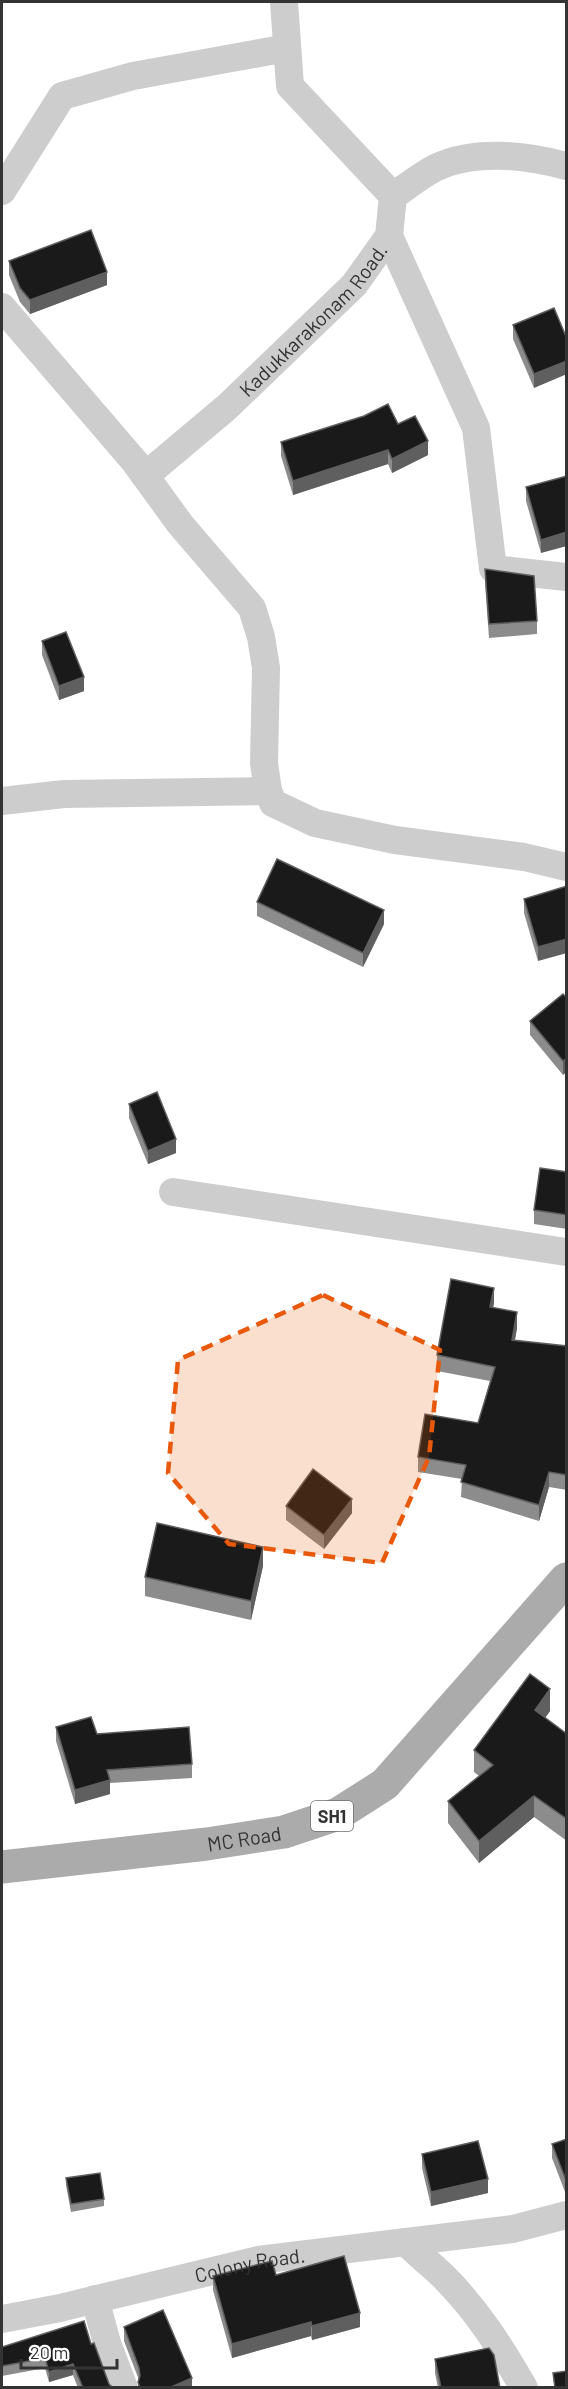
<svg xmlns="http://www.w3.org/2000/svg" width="568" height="2389" viewBox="0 0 568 2389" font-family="Barlow,sans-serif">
  <rect width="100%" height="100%" fill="#fff"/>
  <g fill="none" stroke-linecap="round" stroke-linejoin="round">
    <!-- street -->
    <g stroke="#cdcdcd" stroke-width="28">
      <path d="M284,2L290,86L393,196"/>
      <path d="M2,191L62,96L133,76L287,48"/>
      <path d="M389,236L476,428L493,569L566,577"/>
      <path d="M2,307L135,462L180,524L252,608L261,637L266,668L264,763L268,791L273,803L315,823L395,840L524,857L566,867"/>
      <path id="s1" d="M145,476L227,407L354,285L389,236L393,196C406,187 420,176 435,168C474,149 526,155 566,166"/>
      <path d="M2,801L64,794L268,791"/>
      <path d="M173,1192L566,1252"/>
      <path d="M406,2242C418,2255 432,2265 444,2277C477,2310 501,2348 524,2388"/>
      <path d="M95,2299L107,2343L124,2388"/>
      <path id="s2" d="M2,2319L60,2308L258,2260L513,2229L566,2215"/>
    </g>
    <!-- primary -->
    <path stroke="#ababab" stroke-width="33" id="s3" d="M2,1867L207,1844L284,1832L338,1814L385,1784L566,1579"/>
  </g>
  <!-- wall -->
  <g fill="#8c8c8c">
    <path d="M9,261L107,285L30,314L20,302L9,275Z"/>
    <path d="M513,325L567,339L534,388L513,339Z"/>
    <path d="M398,424L428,455L392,473L388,464L293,495L281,456V442Z"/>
    <path d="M567,476L541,553L526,501V487Z"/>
    <path d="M485,569L537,621V634L489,638L485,583Z"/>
    <path d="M42,641L84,691L59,700L42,655Z"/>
    <path d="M567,886L538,961L524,913V899Z"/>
    <path d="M257,902L384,924L363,967L257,916Z"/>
    <path d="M567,998L563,1075L530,1035V1021Z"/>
    <path d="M129,1104L176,1153L148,1164L129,1118Z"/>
    <path d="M567,1172V1229L534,1224V1210Z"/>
    <path d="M494,1303L493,1308L517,1328L515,1340L567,1346V1490L549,1487L539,1521L461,1497L462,1479L418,1472V1457L478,1423L490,1381L437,1371V1355Z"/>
    <path d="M286,1506L352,1513L324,1549L286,1520Z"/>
    <path d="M263,1566L251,1620L145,1596V1577Z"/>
    <path d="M550,1711L545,1718L567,1734V1841L534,1817L479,1863L448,1823V1801L479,1776L474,1772V1750Z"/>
    <path d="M56,1727L97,1734L192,1764V1778L110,1783V1794L75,1804L56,1741Z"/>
    <path d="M567,2139V2197L552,2158V2144Z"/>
    <path d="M422,2154L488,2193L431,2206L422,2168Z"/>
    <path d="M66,2178L104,2199V2206L71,2212L66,2185Z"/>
    <path d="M276,2275L360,2327L312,2340L311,2336L232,2358L213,2290V2276Z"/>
    <path d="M124,2327L192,2388H138L139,2380L124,2341Z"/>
    <path d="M91,2344L109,2384L113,2388H78L73,2375L49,2382L45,2368L2,2376V2347Z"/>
    <path d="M435,2359L500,2388H438L435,2373Z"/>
  </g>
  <!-- shaded-wall -->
  <g fill="#5f5f5f">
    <path d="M107,272V285L30,314V300Z"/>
    <path d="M567,361V374L534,388V374Z"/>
    <path d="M428,441V455L392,473V459Z"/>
    <path d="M388,450V464L293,495V481Z"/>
    <path d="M567,532V546L541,553V540Z"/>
    <path d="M84,677V691L59,700V686Z"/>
    <path d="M384,910V924L363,967V953Z"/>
    <path d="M567,939V953L538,961V947Z"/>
    <path d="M567,1058V1072L563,1075V1061Z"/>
    <path d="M176,1139V1153L148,1164V1151Z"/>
    <path d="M494,1288V1303L490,1322V1307Z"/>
    <path d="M517,1312V1328L512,1355V1340Z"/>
    <path d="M549,1472V1487L539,1521V1505Z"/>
    <path d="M352,1499V1513L324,1549V1535Z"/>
    <path d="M263,1547V1566L251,1620V1601Z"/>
    <path d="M550,1689V1711L535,1732V1710Z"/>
    <path d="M110,1780V1794L75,1804V1790Z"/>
    <path d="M534,1796V1817L479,1863V1841Z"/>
    <path d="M488,2179V2193L431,2206V2192Z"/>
    <path d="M360,2313V2327L312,2340V2326Z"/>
    <path d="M311,2322V2336L232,2358V2344Z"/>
    <path d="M73,2364V2375L49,2382V2372Z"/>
    <path d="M192,2378V2388H169Z"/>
  </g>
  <!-- building -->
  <g fill="#1a1a1a" stroke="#5f5f5f" stroke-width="1.5">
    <path d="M91,230L107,272L30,300L20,288L9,261Z"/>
    <path d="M554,308L567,339V361L534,374L513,325Z"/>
    <path d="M388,404L398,424L415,416L428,441L392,459L388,450L293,481L281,442L364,416Z"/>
    <path d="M567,476V532L541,540L526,487Z"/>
    <path d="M485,569L534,576L537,621L489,624Z"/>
    <path d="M66,632L84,677L59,686L42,641Z"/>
    <path d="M277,859L384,910L363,953L257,902Z"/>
    <path d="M567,886V939L538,947L524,899Z"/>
    <path d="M563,994L567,998V1058L563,1061L530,1021Z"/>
    <path d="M157,1092L176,1139L148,1151L129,1104Z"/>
    <path d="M540,1168L567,1172V1215L534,1210Z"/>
    <path d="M451,1279L494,1288L490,1307L517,1312L512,1340L567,1346V1475L549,1472L539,1505L461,1482L466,1465L418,1457L425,1414L478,1423L495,1367L437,1355Z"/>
    <path d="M313,1469L352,1499L324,1535L286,1506Z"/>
    <path d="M157,1523L263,1547L251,1601L145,1577Z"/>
    <path d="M530,1674L550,1689L535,1710L567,1734V1819L534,1796L479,1841L448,1801L493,1765L474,1750Z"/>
    <path d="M91,1717L97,1734L189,1727L192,1764L107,1770L110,1780L75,1790L56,1727Z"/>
    <path d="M567,2139V2183L552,2144Z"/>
    <path d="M478,2141L488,2179L431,2192L422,2154Z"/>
    <path d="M100,2173L104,2199L71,2204L66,2178Z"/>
    <path d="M344,2256L360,2313L312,2326L311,2322L232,2344L213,2276L272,2261L276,2275Z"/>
    <path d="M163,2310L192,2378L169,2388H140L138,2382L140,2376L139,2368L124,2327Z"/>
    <path d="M84,2321L91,2344L94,2343L109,2384L113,2388H83L73,2364L49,2372L45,2358L2,2366V2347Z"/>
    <path d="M489,2348L494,2355L500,2388H441L435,2359Z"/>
    <path d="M567,2371V2388H555L553,2373Z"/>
  </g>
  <!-- marked area -->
  <path fill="#e8590c" fill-opacity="0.2" stroke="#e8590c" stroke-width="4.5" stroke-dasharray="12 8" stroke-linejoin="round" d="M323,1295L440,1350L429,1457L382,1563L229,1544L168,1473L178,1360Z"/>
  <g text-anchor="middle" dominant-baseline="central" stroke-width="6" stroke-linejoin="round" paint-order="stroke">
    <!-- shield labels -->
    <rect fill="#fff" stroke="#707070" stroke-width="1.5" x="311" y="1801" width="42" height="30" rx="4.5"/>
    <g font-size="18" font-weight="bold" fill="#333">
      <text x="332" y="1816">SH1</text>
    </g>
    <!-- street labels -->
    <g font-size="20" fill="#333" stroke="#fff">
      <text stroke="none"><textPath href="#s1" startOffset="230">Kadukkarakonam Road.</textPath></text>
      <text stroke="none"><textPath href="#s3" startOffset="244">MC Road</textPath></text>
      <text stroke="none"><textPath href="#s2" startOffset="254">Colony Road.</textPath></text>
    </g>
  </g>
  <!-- border -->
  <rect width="568" height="2389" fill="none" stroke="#333333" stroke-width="6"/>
  <!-- scale -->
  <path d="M21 2359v9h96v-9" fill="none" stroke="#333333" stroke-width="3"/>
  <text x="30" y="2359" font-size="18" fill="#333333" stroke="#ffffff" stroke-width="4.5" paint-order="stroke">20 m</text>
</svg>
